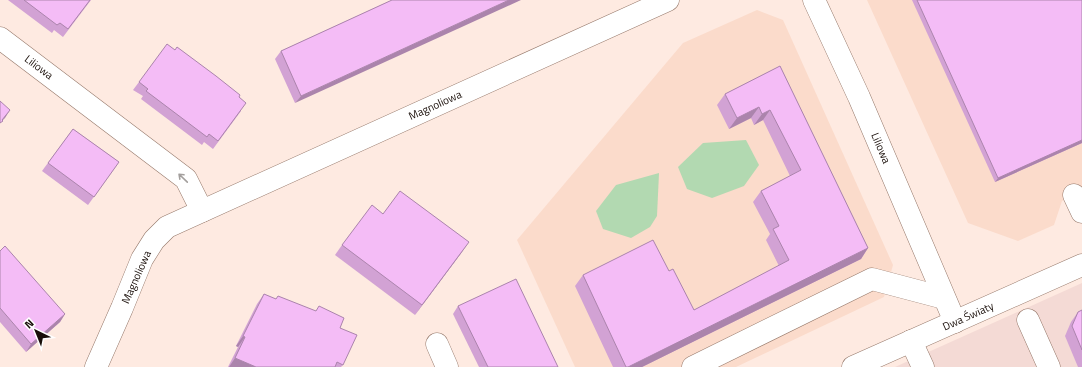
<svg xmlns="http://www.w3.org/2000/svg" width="1082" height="367" viewBox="0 0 1082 367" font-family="'Titillium Web',sans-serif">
  <rect width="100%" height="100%" fill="#feeae1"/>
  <!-- commercial -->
  <path fill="#f4dad5" d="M1082,283V367H895Z"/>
  <!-- built -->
  <g fill="#fbdbcb">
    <path d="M867,0H1082V192L1062,201L1054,225L1018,241L968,223Z"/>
    <path d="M757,10L783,20L893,265L884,297L736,367H575L517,240L683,43Z"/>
  </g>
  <!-- green -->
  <g fill="#b2d9b1">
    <path d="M746,140L759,165L744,186L712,198L687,189L678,167L703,143Z"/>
    <path d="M659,173L657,216L650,227L631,238L603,229L596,211L616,185Z"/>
  </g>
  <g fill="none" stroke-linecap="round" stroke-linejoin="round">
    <!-- minor casing -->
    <g stroke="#96796b" stroke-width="23">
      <g id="minor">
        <path d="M814,0L859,97L955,322"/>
        <path d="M0,38L186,179L202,211"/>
        <path d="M1074,195L1082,212"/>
        <path d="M1028,320L1049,367"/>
        <path d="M911,341L923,367"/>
        <path d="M437,344L447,367"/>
        <path d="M96,367L122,308L142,259L154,240L167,227L668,0"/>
        <path d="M693,367L872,279L944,298"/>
        <path d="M853,367L1082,265"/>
      </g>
    </g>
    <!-- minor -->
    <use href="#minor" stroke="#fff" stroke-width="22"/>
  </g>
  <!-- wall -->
  <g fill="#d2a2d4">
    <path d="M8,0H91L63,37L54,30L52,33Z"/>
    <path d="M392,0L295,103L275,59L281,51Z"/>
    <path d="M912,0H1082V143L995,182Z"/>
    <path d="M780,66L868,248L861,259L642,367H613L575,286L583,275L669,271L694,310L779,266L766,240L770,234L753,202L761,191L790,176L763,120L754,125L751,118L729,129L717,105L725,94Z"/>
    <path d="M139,82L239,97L241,111L213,149L204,142L202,145L141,99L143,96L133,90Z"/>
    <path d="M73,129L119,162L88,205L42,171Z"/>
    <path d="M383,214L462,252L415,315L335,255L342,245Z"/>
    <path d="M0,251L65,314L60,322L26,352L0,322Z"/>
    <path d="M264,294L340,328L343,365L341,367H228L238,347L236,346L257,304Z"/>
    <path d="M458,306L558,367H479L453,314Z"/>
    <path d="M1082,310V367H1078L1065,336L1071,322L1078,312Z"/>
  </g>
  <!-- shaded-wall -->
  <g fill="#ab84ac">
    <path d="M509,0H521L295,103L301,96Z"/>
    <path d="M759,107L751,118L729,129L737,118Z"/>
    <path d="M10,110L5,118L0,123V122Z"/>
    <path d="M770,110L763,120L754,125L762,114Z"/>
    <path d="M1082,140V143L995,182L998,178Z"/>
    <path d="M469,242L462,252L415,315L422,305Z"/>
    <path d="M868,248L861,259L642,367H628Z"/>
    <path d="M65,314L60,322L26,352L31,344Z"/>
    <path d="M243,336L245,337L238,347L236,346Z"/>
    <path d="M235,358L256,367H229Z"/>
  </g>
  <!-- building -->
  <g fill="#f4bcf6" stroke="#ab84ac">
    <path d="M24,0H90L68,29L60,23L57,25Z"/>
    <path d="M392,0H509L301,96L281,51Z"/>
    <path d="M917,0H1082V140L998,178Z"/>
    <path d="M167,44L175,50L177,47L216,76L240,95L239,97L246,103L218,141L209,134L207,137L146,91L148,89L139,82Z"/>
    <path d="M780,66L868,248L628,367H626L583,275L653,240L669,271L673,269L694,310L789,260L773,229L779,226L761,191L801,170L770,110L762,114L759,107L737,118L725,94Z"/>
    <path d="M0,101L10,110L2,120L3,121L0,123Z"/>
    <path d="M73,129L119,162L94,197L48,163Z"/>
    <path d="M400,191L469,242L422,305L342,245L372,205L383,214Z"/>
    <path d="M5,246L65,314L31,344L0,308V251Z"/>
    <path d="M516,279L558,367H488L458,306Z"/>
    <path d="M264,294L276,299L278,296L316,311L319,306L344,318L340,328L357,335L343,365L337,362L335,367H256L235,358L245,337L243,336Z"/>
    <path d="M1082,310V350L1072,326L1078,312Z"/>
  </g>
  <!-- one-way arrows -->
  <defs><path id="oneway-shaft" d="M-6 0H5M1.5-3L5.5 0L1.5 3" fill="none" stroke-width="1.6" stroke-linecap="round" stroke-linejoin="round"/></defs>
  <use stroke="#a39f9d" href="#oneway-shaft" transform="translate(183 178) rotate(-136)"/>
  <g text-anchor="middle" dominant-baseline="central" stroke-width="3" stroke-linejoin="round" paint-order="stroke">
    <!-- street labels -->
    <g font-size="11" fill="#190e09" stroke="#fff">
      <text transform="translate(39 67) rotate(37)">Liliowa</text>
      <text transform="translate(435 105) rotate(-24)">Magnoliowa</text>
      <text transform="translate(881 148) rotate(67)">Liliowa</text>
      <text transform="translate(136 277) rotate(-66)">Magnoliowa</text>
      <text transform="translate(968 316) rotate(-24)">Dwa Światy</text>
    </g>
  </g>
  <!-- north arrow -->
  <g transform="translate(36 331) rotate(317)" stroke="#ffffff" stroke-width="3" paint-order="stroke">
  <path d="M0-3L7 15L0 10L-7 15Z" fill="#190e09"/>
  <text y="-6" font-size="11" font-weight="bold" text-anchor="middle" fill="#190e09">N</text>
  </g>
</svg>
